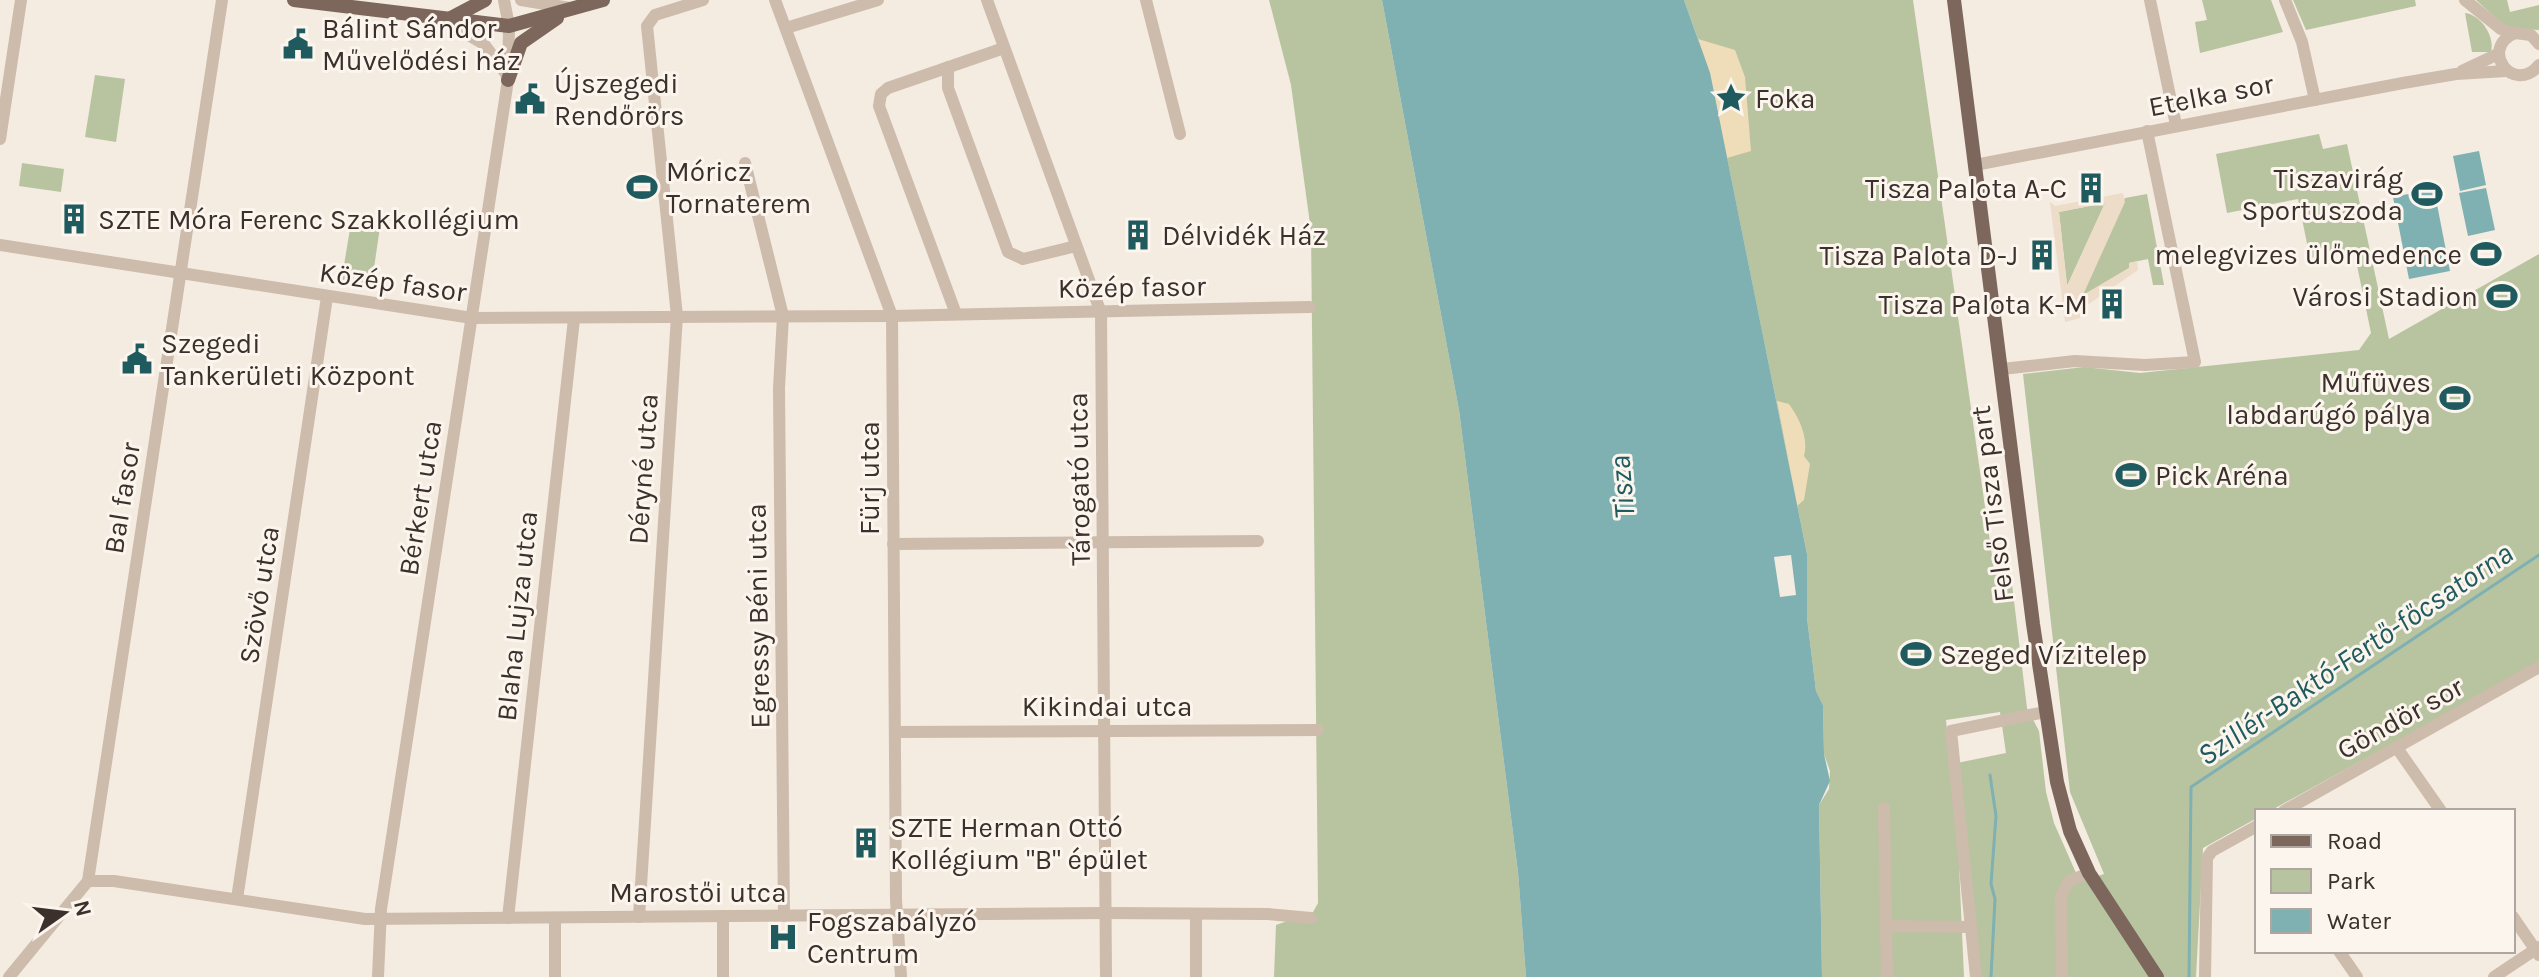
<svg xmlns="http://www.w3.org/2000/svg" width="2539" height="977" viewBox="0 0 2539 977" font-family="Karla,sans-serif">
  <rect width="100%" height="100%" fill="#f4ebe1"/>
  <!-- green -->
  <g fill="#b8c4a0">
    <path d="M1269,0H1382L1459,410L1518,872L1526,977H1274L1276,925L1313,912L1318,903L1311,231L1291,85Z"/>
    <path d="M1684,0H1913L1994,570L2010,568L2027,708L2039,731L2046,792L2054,823L2080,882L2104,874L2070,792L2023,374L2084,367L2140,373L2359,350L2371,333L2354,251L2310,258L2298,199L2227,213L2216,154L2319,134L2323,149L2347,144L2389,339L2539,254V663L2270,811H2257V818L2203,848L2196,977H1978L1957,763L2006,753L2000,712L1946,720L1958,842L1964,977H1822L1819,805L1829,789L1830,771L1824,754L1823,705L1816,691L1807,618V554L1727,158L1698,39Z"/>
    <path d="M2202,0H2271L2283,32L2200,53L2195,22L2207,20Z"/>
    <path d="M2293,0H2415L2416,6L2306,30Z"/>
    <path d="M2476,0H2507L2510,12L2539,5V30L2507,28Z"/>
    <path d="M2465,13C2481,15 2495,36 2491,52H2472Z"/>
    <path d="M95,75L125,79L116,142L85,137Z"/>
    <path d="M22,163L64,169L61,192L19,186Z"/>
    <path d="M2147,194L2164,285H2153L2148,259L2129,263V268L2082,296L2125,198Z"/>
    <path d="M2105,203L2067,286L2059,212Z"/>
    <path d="M351,223L380,227L371,288L341,283Z"/>
  </g>
  <!-- sand -->
  <g fill="#efdcb8">
    <path d="M1698,39L1735,50L1745,77L1751,151L1727,158L1710,73Z"/>
    <path d="M1777,401L1789,404C1799,418 1809,438 1804,456L1810,464L1804,500L1797,506Z"/>
  </g>
  <!-- plaza -->
  <path fill="#ecdcc8" fill-rule="evenodd" d="M2123,193L2125,202L2083,295L2129,268V263L2137,261L2138,270L2080,310V318L2065,322L2050,202L2055,206ZM2105,203L2068,284H2067L2059,212Z"/>
  <!-- water -->
  <g fill="#7fb0b2">
    <path d="M1382,0H1684L1710,73L1807,554V618L1816,691L1823,705L1824,754L1830,781L1819,805L1822,977H1526L1518,872L1459,410Z"/>
    <path d="M2479,151L2486,185L2460,191L2453,156Z"/>
    <path d="M2486,188L2495,230L2468,236L2459,193Z"/>
    <path d="M2434,189L2450,271L2409,279L2393,197Z"/>
  </g>
  <!-- pier -->
  <path fill="#f4ebe1" d="M1791,555L1796,595L1780,597L1774,557Z"/>
  <g fill="none" stroke-linecap="round" stroke-linejoin="round">
    <!-- stream -->
    <g stroke="#7fb0b2" stroke-width="3">
      <path d="M1990,775L1996,816L1991,884L1995,899L1991,977"/>
      <path d="M2189,977L2191,787L2539,555"/>
    </g>
    <!-- minor -->
    <g stroke="#cdbbac" stroke-width="12">
      <path d="M521,0L570,8"/>
      <path d="M775,0L892,316L896,900L901,977"/>
      <path d="M987,0L1101,313L1106,977"/>
      <path d="M1146,0L1180,134"/>
      <path d="M2150,0L2176,125"/>
      <path d="M2285,0L2302,42L2315,100"/>
      <path d="M2465,0L2501,29L2515,33"/>
      <path d="M443,20L484,44L506,74"/>
      <path d="M786,28L878,0"/>
      <path d="M2539,44L2531,35L2515,33C2478,49 2514,96 2539,65"/>
      <path d="M948,67V88L1008,252L1023,259L1076,246"/>
      <path d="M2462,71L2498,54"/>
      <path d="M0,139L21,0"/>
      <path d="M745,163L783,316L779,388L784,916"/>
      <path d="M1975,165L2403,83L2456,74L2506,71"/>
      <path d="M0,245L472,318L892,316L1310,307"/>
      <path d="M956,314L879,106L881,94L888,88L1004,48"/>
      <path d="M2002,369L2075,361L2145,365L2195,362L2147,131"/>
      <path d="M893,544L1258,541"/>
      <path d="M895,732L1318,730"/>
      <path d="M2397,748L2441,811"/>
      <path d="M1884,808L1887,977"/>
      <path d="M2284,811L2539,667"/>
      <path d="M88,881H114L365,919L1106,913L1268,914L1311,918"/>
      <path d="M237,899L327,297"/>
      <path d="M639,917L677,316L647,26L655,15L703,0"/>
      <path d="M2513,917L2539,955"/>
      <path d="M508,918L574,319"/>
      <path d="M555,918V977"/>
      <path d="M1886,926L1971,927"/>
      <path d="M2339,951L2357,977"/>
      <path d="M9,977L88,881L222,0"/>
      <path d="M378,977L381,909L508,80L509,26L504,0"/>
      <path d="M723,977V916"/>
      <path d="M1196,977V914"/>
      <path d="M1976,977L1951,731L2045,712"/>
      <path d="M2062,977L2061,896L2069,881L2089,873"/>
      <path d="M2205,977L2207,858L2212,851L2257,826"/>
      <path d="M2494,977L2539,947"/>
    </g>
    <!-- major -->
    <g stroke="#7d675c" stroke-width="14">
      <path d="M294,0L509,26L603,0"/>
      <path d="M1954,0L2033,624L2057,782L2070,831L2089,873L2157,977"/>
      <path d="M451,18L485,0"/>
      <path d="M508,80L521,43L557,18"/>
    </g>
  </g>
  <!-- icons -->
  <defs>
    <g id="civic-bare" transform="scale(2.4)"><path d="M-.6-6.5H3V-4.5H.6V-3L4-1V1h2V6H-6V1h2V-1L-.6-3ZM-1.2 2.5V6h2.4V2.5Z" fill="#1f5a5e" stroke="#fbf5ee" stroke-width="2.5" paint-order="stroke"/></g>
    <g id="sight-bare" transform="scale(2.4)"><path d="M0-6L1.8-2.2L6-1.7L2.9 1.2L3.7 5.4L0 3.3L-3.7 5.4L-2.9 1.2L-6-1.7L-1.8-2.2Z" fill="#1f5a5e" stroke="#fbf5ee" stroke-width="2.5" paint-order="stroke"/></g>
    <g id="stadium-bare" transform="scale(2.4)"><path d="M0-5a6.5 5 0 1 0 0 10a6.5 5 0 1 0 0-10ZM-3.5-1.8h7v3.6h-7Z" fill="#1f5a5e" stroke="#fbf5ee" stroke-width="2.5" paint-order="stroke"/></g>
    <g id="building-bare" transform="scale(2.4)"><path d="M-4-6H4V6H1V3H-1V6H-4ZM-2.5-4.3h1.7v1.8h-1.7ZM.8-4.3h1.7v1.8H.8ZM-2.5-1h1.7V.8h-1.7ZM.8-1h1.7V.8H.8Z" fill="#1f5a5e" stroke="#fbf5ee" stroke-width="2.5" paint-order="stroke"/></g>
    <g id="hospital-bare" transform="scale(2.4)"><path d="M-5-5h3v3.5h4V-5h3V5h-3V1.5h-4V5h-3Z" fill="#1f5a5e" stroke="#fbf5ee" stroke-width="2.5" paint-order="stroke"/></g>
  </defs>
  <g fill-rule="evenodd">
    <use href="#civic-bare" x="298" y="44"/>
    <use href="#sight-bare" x="1731" y="98"/>
    <use href="#civic-bare" x="530" y="99"/>
    <use href="#stadium-bare" x="642" y="187"/>
    <use href="#building-bare" x="2091" y="188"/>
    <use href="#stadium-bare" x="2427" y="194"/>
    <use href="#building-bare" x="74" y="219"/>
    <use href="#building-bare" x="1138" y="235"/>
    <use href="#stadium-bare" x="2486" y="254"/>
    <use href="#building-bare" x="2042" y="255"/>
    <use href="#stadium-bare" x="2502" y="296"/>
    <use href="#building-bare" x="2112" y="304"/>
    <use href="#civic-bare" x="137" y="359"/>
    <use href="#stadium-bare" x="2455" y="398"/>
    <use href="#stadium-bare" x="2131" y="475"/>
    <use href="#stadium-bare" x="1916" y="654"/>
    <use href="#building-bare" x="866" y="843"/>
    <use href="#hospital-bare" x="783" y="937"/>
  </g>
  <g text-anchor="middle" dominant-baseline="central" stroke-width="6" stroke-linejoin="round" paint-order="stroke">
    <!-- poi labels -->
    <g font-size="28" fill="#3b302b" stroke="#fbf5ee" text-anchor="start">
      <text x="322" y="28">Bálint Sándor<tspan x="322" dy="32">Művelődési ház</tspan></text>
      <text x="554" y="83">Újszegedi<tspan x="554" dy="32">Rendőrörs</tspan></text>
      <text x="1755" y="98">Foka</text>
      <text x="666" y="171">Móricz<tspan x="666" dy="32">Tornaterem</tspan></text>
      <text x="2403" y="178" text-anchor="end">Tiszavirág<tspan x="2403" dy="32">Sportuszoda</tspan></text>
      <text x="2067" y="188" text-anchor="end">Tisza Palota A-C</text>
      <text x="98" y="219">SZTE Móra Ferenc Szakkollégium</text>
      <text x="1162" y="235">Délvidék Ház</text>
      <text x="2462" y="254" text-anchor="end">melegvizes ülőmedence</text>
      <text x="2018" y="255" text-anchor="end">Tisza Palota D-J</text>
      <text x="2478" y="296" text-anchor="end">Városi Stadion</text>
      <text x="2088" y="304" text-anchor="end">Tisza Palota K-M</text>
      <text x="161" y="343">Szegedi<tspan x="161" dy="32">Tankerületi Központ</tspan></text>
      <text x="2431" y="382" text-anchor="end">Műfüves<tspan x="2431" dy="32">labdarúgó pálya</tspan></text>
      <text x="2155" y="475">Pick Aréna</text>
      <text x="1940" y="654">Szeged Vízitelep</text>
      <text x="890" y="827">SZTE Herman Ottó<tspan x="890" dy="32">Kollégium "B" épület</tspan></text>
      <text x="807" y="921">Fogszabályzó<tspan x="807" dy="32">Centrum</tspan></text>
    </g>
    <!-- street labels -->
    <g font-size="28" fill="#3b302b" stroke="#fbf5ee">
      <text transform="translate(2211 95) rotate(-11)">Etelka sor</text>
      <text transform="translate(393 282) rotate(8)">Közép fasor</text>
      <text transform="translate(1132 287) rotate(-1)">Közép fasor</text>
      <text transform="translate(643 469) rotate(-86)">Déryné utca</text>
      <text transform="translate(869 478) rotate(-90)">Fürj utca</text>
      <text transform="translate(1079 479) rotate(-91)">Tárogató utca</text>
      <text transform="translate(122 498) rotate(-81)">Bal fasor</text>
      <text transform="translate(420 498) rotate(-81)">Bérkert utca</text>
      <text transform="translate(1992 504) rotate(-97)">Felső Tisza part</text>
      <text transform="translate(259 595) rotate(-81)">Szövő utca</text>
      <text transform="translate(517 616) rotate(-84)">Blaha Lujza utca</text>
      <text transform="translate(758 616) rotate(-91)">Egressy Béni utca</text>
      <text x="1107" y="706">Kikindai utca</text>
      <text transform="translate(2400 718) rotate(-29)">Göndör sor</text>
      <text x="698" y="892">Marostői utca</text>
    </g>
    <!-- water labels -->
    <g font-size="30" font-style="italic" fill="#1f5a5e" stroke="#fbf5ee">
      <text transform="translate(1622 487) rotate(-95)">Tisza</text>
      <text transform="translate(2355 654) rotate(-34)">Szillér-Baktó-Fertő-főcsatorna</text>
    </g>
  </g>
  <!-- legend -->
  <rect x="2255" y="809" width="260" height="144" fill="#fbf5ee" stroke="#aea6a0" stroke-width="2"/>
  <rect x="2271" y="835" width="40" height="12" fill="#7d675c" stroke="#aea6a0" stroke-width="2"/>
  <text x="2327" y="849" font-size="24" fill="#3b302b">Road</text>
  <rect x="2271" y="869" width="40" height="24" fill="#b8c4a0" stroke="#aea6a0" stroke-width="2"/>
  <text x="2327" y="889" font-size="24" fill="#3b302b">Park</text>
  <rect x="2271" y="909" width="40" height="24" fill="#7fb0b2" stroke="#aea6a0" stroke-width="2"/>
  <text x="2327" y="929" font-size="24" fill="#3b302b">Water</text>
  <!-- north arrow -->
  <g transform="translate(64 913) rotate(76)" stroke="#fbf5ee" stroke-width="6" paint-order="stroke">
  <path d="M0-6L14 30L0 20L-14 30Z" fill="#3b302b"/>
  <text y="-12" font-size="22" font-weight="bold" text-anchor="middle" fill="#3b302b">N</text>
  </g>
</svg>
